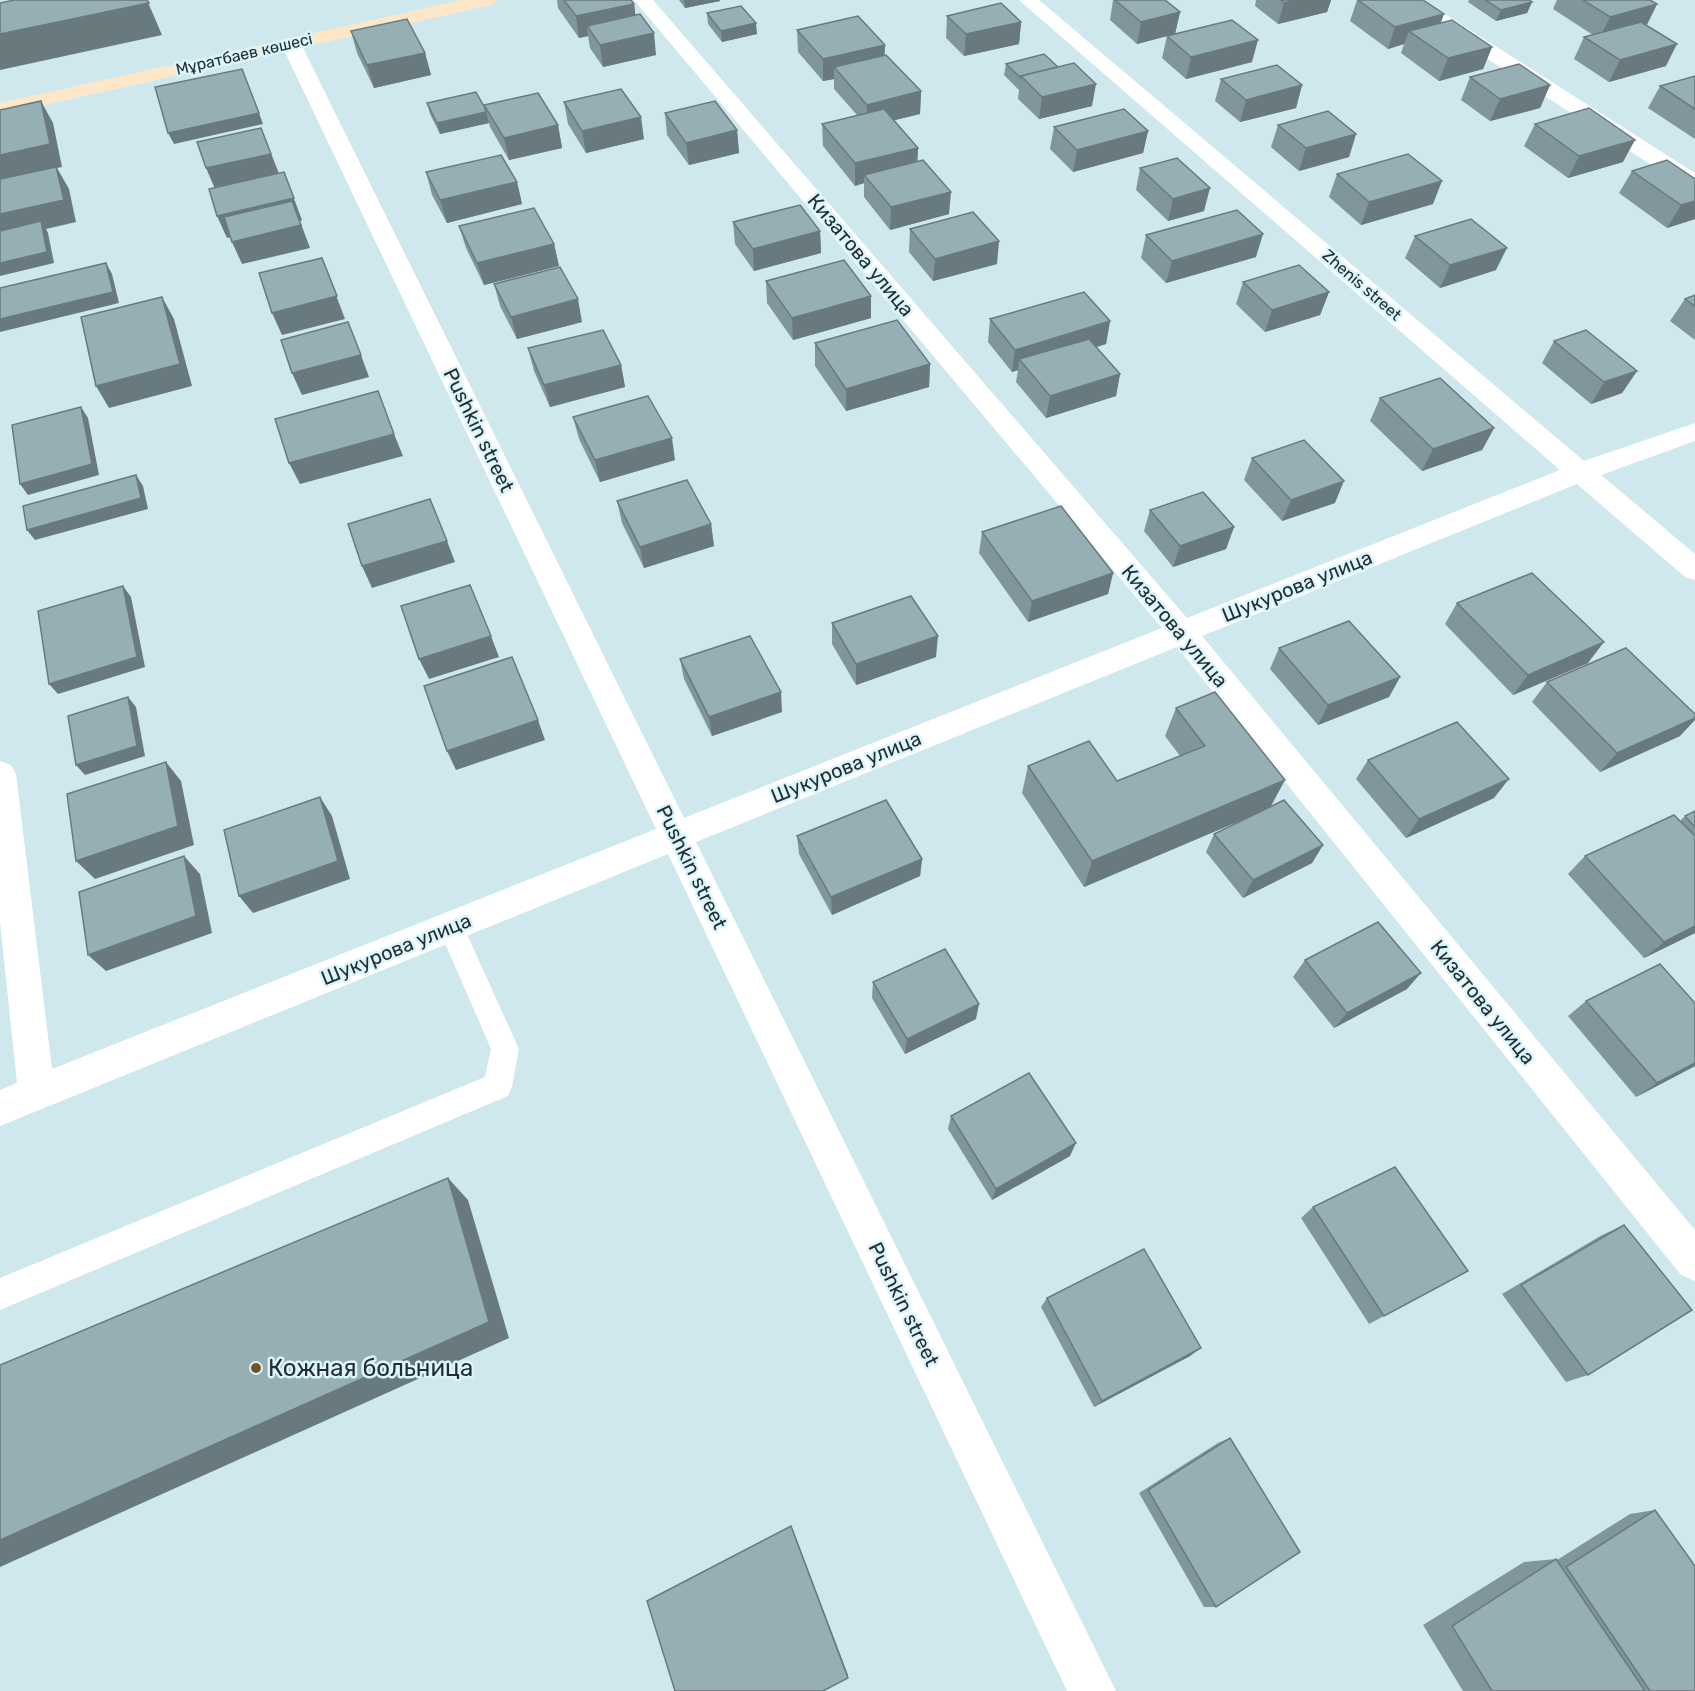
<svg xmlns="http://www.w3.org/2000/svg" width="1695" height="1691" viewBox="0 0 1695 1691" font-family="Rubik,sans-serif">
  <rect width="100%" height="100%" fill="#cee8ee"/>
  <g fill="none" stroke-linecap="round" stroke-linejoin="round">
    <!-- lane -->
    <path fill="#fff" fill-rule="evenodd" d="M451,915L460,919L519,1049L512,1086L508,1096L0,1310V1278L485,1077L491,1049L438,927L442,919Z"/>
    <!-- street -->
    <g fill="#fff" fill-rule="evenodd">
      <path d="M634,0H653L1187,618L1560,470L1019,0H1039L1584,461L1695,423V441L1601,475L1695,554V580L1685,577L1577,484L1202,636L1695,1230V1281L1681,1275L1177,647L696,842L1116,1691H1067L668,854L0,1126V1090L17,1083L0,922V761L11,765L16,774L52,1069L656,829L281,44L284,40H298L301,44L684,818L1162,628Z"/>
      <path d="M1401,0H1423L1695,173V190L1687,188L1403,4Z"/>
    </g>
    <!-- secondary -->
    <path fill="#fce8c9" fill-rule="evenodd" d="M462,0H496L494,4L487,6L0,115V103Z"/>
  </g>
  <!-- wall -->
  <g fill="#81969c">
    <path d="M557,0H631L634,4L635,15L656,55L603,67L590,48L588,36L579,38L558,8Z"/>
    <path d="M679,0H720V1L685,8Z"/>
    <path d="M1113,0H1165L1180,12L1175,34L1252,62L1186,79L1162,58L1167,36L1137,44L1110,20Z"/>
    <path d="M1256,0H1331L1327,12L1278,24L1255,6Z"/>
    <path d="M1357,0H1423L1441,22L1492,47L1483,69L1439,81L1401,53L1404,44L1388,49L1350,21Z"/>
    <path d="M1469,0H1529L1532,2L1527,13L1496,21L1468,2Z"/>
    <path d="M1557,0H1650L1657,4L1647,25L1666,66L1609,82L1574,59L1584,37L1593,35L1553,9Z"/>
    <path d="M707,13L757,34L722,42L708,24Z"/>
    <path d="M947,16L1021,22L1019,44L964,56L946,38Z"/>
    <path d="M797,30L885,45L884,55L921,91L920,114L894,120L918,148L917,161L949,214L890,230L864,197V183L855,186L823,146L822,124L857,115L834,89V79L823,81L798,52Z"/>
    <path d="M351,31L425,53L431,75L374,88L357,53Z"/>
    <path d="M1006,64L1058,67L1092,106L1039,119L1018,99L1019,90L1004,75Z"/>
    <path d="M1695,76V139L1648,108L1660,86Z"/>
    <path d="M1470,77L1550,85L1540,108L1490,121L1461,100Z"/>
    <path d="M1221,79L1302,85L1296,108L1240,122L1215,101Z"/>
    <path d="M564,102L644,139L586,153L568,124Z"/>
    <path d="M427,103L485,108L484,105L558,125L562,148L509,160L490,127L489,123L440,134L430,114Z"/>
    <path d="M665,113L737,130L739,153L689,165L667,135Z"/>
    <path d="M1535,124L1623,162L1568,178L1524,146Z"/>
    <path d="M1278,125L1356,134L1349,157L1299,171L1271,147Z"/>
    <path d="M1054,127L1148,131L1143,153L1073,172L1050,149Z"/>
    <path d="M1140,168L1204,211L1168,221L1136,190Z"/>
    <path d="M1632,171L1695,179V219L1667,228L1619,193Z"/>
    <path d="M426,172L517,182L522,204L447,223L432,195Z"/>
    <path d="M1337,174L1433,204L1361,225L1329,197Z"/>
    <path d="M733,222L820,231L821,253L754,271L735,244Z"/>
    <path d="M459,226L554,244L559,266L484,285L466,248Z"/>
    <path d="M910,229L997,264L933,281L909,252Z"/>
    <path d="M1146,235L1256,257L1166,283L1141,258Z"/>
    <path d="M1415,236L1496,270L1440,288L1405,258Z"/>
    <path d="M766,281L871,296V318L793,340L767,303Z"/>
    <path d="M1243,282L1329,292L1320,315L1265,332L1236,304Z"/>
    <path d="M494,284L582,322L517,339L500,306Z"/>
    <path d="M1695,295V340L1670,321L1685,299Z"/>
    <path d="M990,319L1110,321L1106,344L1096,347L1120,374L1116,396L1046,418L1016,382L1018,370L1012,372L988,342Z"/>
    <path d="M1554,341L1637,371L1622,393L1591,404L1542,363Z"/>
    <path d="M815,343L930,364L929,387L846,411L815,366Z"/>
    <path d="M528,348L621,365L625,387L550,407L534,371Z"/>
    <path d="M1380,398L1494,428L1482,450L1422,471L1370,421Z"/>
    <path d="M573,417L675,460L600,482L579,439Z"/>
    <path d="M1252,458L1335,503L1282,521L1244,480Z"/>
    <path d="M617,501L711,524L714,546L644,568L622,523Z"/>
    <path d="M1150,510L1234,527L1226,549L1173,567L1144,531Z"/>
    <path d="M982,532L1113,573L1108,594L1028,622L979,553Z"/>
    <path d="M1457,603L1588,663L1513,695L1445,624Z"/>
    <path d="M832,623L936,657L856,685L832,644Z"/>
    <path d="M1279,648L1400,677L1389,697L1318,725L1270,669Z"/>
    <path d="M680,659L782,712L712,736L684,679Z"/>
    <path d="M1547,682L1680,736L1600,772L1532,702Z"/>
    <path d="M1176,708L1271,806L1323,845L1312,863L1243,898L1206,852L1214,834L1251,816L1084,887L1022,793L1028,766L1117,781L1180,756L1165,736Z"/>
    <path d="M1368,760L1494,798L1406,838L1356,779Z"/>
    <path d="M1695,811V933L1644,958L1568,874L1585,856L1680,821L1685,816Z"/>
    <path d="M797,836L922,859L920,876L832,915L799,854Z"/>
    <path d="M1305,960L1407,989L1334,1028L1293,977Z"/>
    <path d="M873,982L976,1019L905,1054L872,998Z"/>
    <path d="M1586,1001L1695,1066L1636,1097L1568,1016Z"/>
    <path d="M951,1116L1070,1156L992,1200L948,1129Z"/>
    <path d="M1313,1207L1450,1281L1369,1324L1301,1218Z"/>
    <path d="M1624,1225L1588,1375L1566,1382L1502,1294L1602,1235Z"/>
    <path d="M1047,1298L1190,1356L1094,1407L1041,1307Z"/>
    <path d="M1230,1438L1216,1607H1204L1139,1493L1218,1443Z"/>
    <path d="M1655,1510L1695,1691H1463L1423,1625L1524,1562L1556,1559L1557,1560L1630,1514Z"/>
  </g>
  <!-- shaded-wall -->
  <g fill="#697a7f">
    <path d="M147,0L162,35L0,70V34Z"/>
    <path d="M684,0H720V1L685,8Z"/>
    <path d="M1295,0H1331L1327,12L1278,24L1284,3Z"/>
    <path d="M1532,2L1527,13L1496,21L1501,10Z"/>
    <path d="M634,4L637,26H587L588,36L579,38L576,16Z"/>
    <path d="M1657,4L1646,26L1599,39L1610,17Z"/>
    <path d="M1180,12L1175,34L1137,44L1141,22Z"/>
    <path d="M1444,14L1436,36L1409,31L1404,44L1388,49L1395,27Z"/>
    <path d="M1021,22L1019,44L964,56L966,34Z"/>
    <path d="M756,23L757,34L722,42L721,31Z"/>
    <path d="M654,33L656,55L603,67L600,45Z"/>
    <path d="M1258,40L1252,62L1186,79L1191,57Z"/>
    <path d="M1677,44L1666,66L1609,82L1620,60Z"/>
    <path d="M885,45L884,67H834V79L823,81V59Z"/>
    <path d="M1492,47L1483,69L1439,81L1448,58Z"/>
    <path d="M425,53L431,75L374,88L367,65Z"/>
    <path d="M1096,84L1092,106L1039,119L1042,97Z"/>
    <path d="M1302,85L1296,108L1240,122L1246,100Z"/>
    <path d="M1550,85L1540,108L1490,121L1500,99Z"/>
    <path d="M921,91L920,114L867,127V105Z"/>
    <path d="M41,101L53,123L62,167L57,168L69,189L76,222L46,229L48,233L54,263L0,276V155Z"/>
    <path d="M486,112L489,123L440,134L437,123Z"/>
    <path d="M259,113L263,124L174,144L168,133Z"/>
    <path d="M641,117L644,139L586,153L582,131Z"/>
    <path d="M558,125L562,148L509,160L504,138Z"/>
    <path d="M261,128L280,176L216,191L206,168Z"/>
    <path d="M737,130L739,153L689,165L686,143Z"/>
    <path d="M1148,131L1143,153L1073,172L1077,150Z"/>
    <path d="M1356,134L1349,157L1299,171L1306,148Z"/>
    <path d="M1635,140L1623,162L1568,178L1579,156Z"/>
    <path d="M918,148L917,170L864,175V183L855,186V163Z"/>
    <path d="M284,172L302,220L300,221L310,248L242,264L232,242L299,221L227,238L217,216Z"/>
    <path d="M1442,181L1433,204L1361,225L1369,202Z"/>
    <path d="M517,182L522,204L447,223L440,200Z"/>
    <path d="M1210,188L1204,211L1168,221L1173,199Z"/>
    <path d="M951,192L949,214L890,230L891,207Z"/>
    <path d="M1695,201V219L1667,228L1681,205Z"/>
    <path d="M820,231L821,253L754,271L753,249Z"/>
    <path d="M1263,234L1256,257L1166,283L1172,261Z"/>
    <path d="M999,241L997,264L933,281L935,259Z"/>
    <path d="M554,244L559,266L484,285L477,263Z"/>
    <path d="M1507,248L1496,270L1440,288L1450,265Z"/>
    <path d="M322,258L345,319L282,335L272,313Z"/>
    <path d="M106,263L112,274L119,303L0,332V319Z"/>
    <path d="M1329,292L1320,315L1265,332L1272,310Z"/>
    <path d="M871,296V318L793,340L792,318Z"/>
    <path d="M162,297L174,319L192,386L109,408L96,386Z"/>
    <path d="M578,299L582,322L517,339L511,317Z"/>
    <path d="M1110,321L1106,344L1026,368L1019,359L1018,370L1012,372L1015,350Z"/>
    <path d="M361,355L369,377L302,395L292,373Z"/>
    <path d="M930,364L929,387L846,411V389Z"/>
    <path d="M621,365L625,387L550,407L544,385Z"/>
    <path d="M1637,371L1622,393L1591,404L1604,382Z"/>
    <path d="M1120,374L1116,396L1046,418L1050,396Z"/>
    <path d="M81,407L88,418L99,475L28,495L20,484Z"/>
    <path d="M1494,428L1482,450L1422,471L1433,449Z"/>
    <path d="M394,434L403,456L300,484L289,463Z"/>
    <path d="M672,438L675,460L600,482L595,460Z"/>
    <path d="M136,475L143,486L148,509L35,540L27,530Z"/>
    <path d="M1344,481L1335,503L1282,521L1291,500Z"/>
    <path d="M711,524L714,546L644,568L640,547Z"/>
    <path d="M1234,527L1226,549L1173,567L1180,546Z"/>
    <path d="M447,541L455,562L372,588L362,566Z"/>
    <path d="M1113,573L1108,594L1028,622L1032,601Z"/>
    <path d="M123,586L131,597L145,667L58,694L49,684Z"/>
    <path d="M491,636L499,657L429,679L419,659Z"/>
    <path d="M938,636L936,657L856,685V664Z"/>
    <path d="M1604,642L1588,663L1513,695L1528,675Z"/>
    <path d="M1400,677L1389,697L1318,725L1328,705Z"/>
    <path d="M781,692L782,712L712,736L709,717Z"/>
    <path d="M128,697L136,707L145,756L85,775L76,765Z"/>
    <path d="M1695,718V720L1680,736L1600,772L1617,753Z"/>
    <path d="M538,720L545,740L456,770L447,751Z"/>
    <path d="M166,762L181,781L194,845L95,879L76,861Z"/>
    <path d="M1509,779L1494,798L1406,838L1419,819Z"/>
    <path d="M1285,780L1270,808L1084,887L1092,861Z"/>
    <path d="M320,797L332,816L350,879L253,913L239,896Z"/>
    <path d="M1323,845L1312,863L1243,898L1253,880Z"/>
    <path d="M184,856L200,874L212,933L106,971L88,955Z"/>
    <path d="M922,859L920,876L832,915L831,897Z"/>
    <path d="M1695,926V933L1644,958L1664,942Z"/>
    <path d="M1421,973L1407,989L1334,1028L1347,1013Z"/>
    <path d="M979,1004L976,1019L905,1054L907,1039Z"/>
    <path d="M1695,1063V1066L1636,1097L1657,1083Z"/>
    <path d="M1076,1143L1070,1156L992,1200L996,1189Z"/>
    <path d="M448,1178L468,1200L509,1338L0,1567V1540Z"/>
    <path d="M1201,1348L1190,1356L1094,1407L1102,1401Z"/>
    <path d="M791,1526L793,1530L848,1675V1678Z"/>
  </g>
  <!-- building -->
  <g fill="#96afb5" stroke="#697a7f" stroke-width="1.5">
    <path d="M14,0H147L149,3L0,34V3Z"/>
    <path d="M564,0H631L634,4L576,16Z"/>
    <path d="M1115,0H1165L1180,12L1141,22Z"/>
    <path d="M1281,0H1295L1284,3Z"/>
    <path d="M1358,0H1423L1444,14L1395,27Z"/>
    <path d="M1485,0H1529L1532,2L1501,10Z"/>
    <path d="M1583,0H1650L1657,4L1610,17Z"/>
    <path d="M1001,3L1021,22L966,34L947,16Z"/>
    <path d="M741,6L756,23L721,31L707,13Z"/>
    <path d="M640,14L654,33L600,45L587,26Z"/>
    <path d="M858,16L885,45L823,59L797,30Z"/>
    <path d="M407,19L425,53L367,65L351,31Z"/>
    <path d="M1232,20L1258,40L1191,57L1167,36Z"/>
    <path d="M1452,20L1492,47L1448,58L1409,31Z"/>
    <path d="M1641,22L1677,44L1620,60L1584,37Z"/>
    <path d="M1044,54L1058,67L1021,76V78L1006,64Z"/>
    <path d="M886,55L921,91L867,105L834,67Z"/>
    <path d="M1074,63L1096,84L1042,97L1021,76Z"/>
    <path d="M1519,64L1550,85L1500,99L1470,77Z"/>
    <path d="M1277,65L1302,85L1246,100L1221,79Z"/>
    <path d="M242,69L259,113L168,133L155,87Z"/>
    <path d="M1695,76V109L1660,86Z"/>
    <path d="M621,89L641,117L582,131L564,102Z"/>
    <path d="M476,92L485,108L486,112L437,123L427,103Z"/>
    <path d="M538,93L558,125L504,138L484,105Z"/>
    <path d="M41,101L50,144L0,155V110Z"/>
    <path d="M715,101L737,130L686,143L665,113Z"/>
    <path d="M1589,108L1635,140L1579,156L1535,124Z"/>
    <path d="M884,109L918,148L855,163L822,124Z"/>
    <path d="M1124,109L1148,131L1077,150L1054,127Z"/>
    <path d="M1328,111L1356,134L1306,148L1278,125Z"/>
    <path d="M261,128L271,154L206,168L197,142Z"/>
    <path d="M1408,154L1442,181L1369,202L1337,174Z"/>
    <path d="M501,155L517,182L440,200L426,172Z"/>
    <path d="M1177,158L1210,188L1173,199L1140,168Z"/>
    <path d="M923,160L951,192L891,207L864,175Z"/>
    <path d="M1667,160L1695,179V201L1681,205L1632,171Z"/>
    <path d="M56,167L64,200L0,214V179Z"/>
    <path d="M284,172L294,198L217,216L209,189Z"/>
    <path d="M292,201L301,225L232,242L224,217Z"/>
    <path d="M800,205L820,231L753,249L733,222Z"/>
    <path d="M534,208L554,244L477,263L459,226Z"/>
    <path d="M1237,210L1263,234L1172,261L1146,235Z"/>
    <path d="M973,212L999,241L935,259L910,229Z"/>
    <path d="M1471,219L1507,248L1450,265L1415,236Z"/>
    <path d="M41,221L47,252L0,263V231Z"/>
    <path d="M322,258L337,296L272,313L259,273Z"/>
    <path d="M844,260L871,296L792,318L766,281Z"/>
    <path d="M106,263L113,292L0,319V288Z"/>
    <path d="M1299,265L1329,292L1272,310L1243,282Z"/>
    <path d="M560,267L578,299L511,317L494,284Z"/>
    <path d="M1084,292L1110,321L1015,350L990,319Z"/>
    <path d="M1695,295V306L1685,299Z"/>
    <path d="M162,297L180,364L96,386L81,317Z"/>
    <path d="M897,320L930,364L846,389L815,343Z"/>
    <path d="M348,322L361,355L292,373L281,340Z"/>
    <path d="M603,330L621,365L544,385L528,348Z"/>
    <path d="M1586,330L1637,371L1604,382L1554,341Z"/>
    <path d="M1089,339L1120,374L1050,396L1019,359Z"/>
    <path d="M1440,378L1494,428L1433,449L1380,398Z"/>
    <path d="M378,391L394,434L289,463L275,419Z"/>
    <path d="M648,396L672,438L595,460L573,417Z"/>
    <path d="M81,407L92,464L20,484L12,425Z"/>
    <path d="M1304,440L1344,481L1291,500L1252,458Z"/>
    <path d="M136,475L141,498L27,530L23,506Z"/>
    <path d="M687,480L711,524L640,547L617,501Z"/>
    <path d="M1203,492L1234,527L1180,546L1150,510Z"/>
    <path d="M430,499L447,541L362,566L348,524Z"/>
    <path d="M1061,506L1113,573L1032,601L982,532Z"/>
    <path d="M1532,573L1604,642L1528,675L1457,603Z"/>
    <path d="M470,585L491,636L419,659L401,606Z"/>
    <path d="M123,586L137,657L49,684L38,611Z"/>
    <path d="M911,596L938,636L856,664L832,623Z"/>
    <path d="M1349,621L1400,677L1328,705L1279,648Z"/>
    <path d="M750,636L781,692L709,717L680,659Z"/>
    <path d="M1626,648L1695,714V718L1617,753L1547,682Z"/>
    <path d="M512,657L538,720L447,751L424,686Z"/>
    <path d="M1215,692L1285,780L1092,861L1028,766L1089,741L1117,781L1205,746L1176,708Z"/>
    <path d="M128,697L137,746L76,765L68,716Z"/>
    <path d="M1457,722L1509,779L1419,819L1368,760Z"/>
    <path d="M166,762L178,826L76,861L67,794Z"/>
    <path d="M320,797L338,861L239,896L224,830Z"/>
    <path d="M886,800L922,859L831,897L797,836Z"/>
    <path d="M1284,800L1323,845L1253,880L1214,834Z"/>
    <path d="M1695,811V827L1685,816Z"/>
    <path d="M1674,815L1695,836V926L1664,942L1585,856Z"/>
    <path d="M184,856L196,916L88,955L79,892Z"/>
    <path d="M1378,922L1421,973L1347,1013L1305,960Z"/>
    <path d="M945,949L979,1004L907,1039L873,982Z"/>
    <path d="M1660,964L1695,1003V1063L1657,1083L1586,1001Z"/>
    <path d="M1029,1073L1076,1143L996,1189L951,1116Z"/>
    <path d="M1395,1167L1468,1271L1384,1316L1313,1207Z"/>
    <path d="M448,1178L489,1322L0,1540V1365Z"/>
    <path d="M1624,1225L1692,1310L1588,1375L1521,1285Z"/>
    <path d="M1144,1249L1201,1348L1102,1401L1047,1298Z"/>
    <path d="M1230,1438L1300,1552L1216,1607L1148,1490Z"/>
    <path d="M1655,1510L1695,1566V1691H1650L1566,1567Z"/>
    <path d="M791,1526L848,1678L823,1691H675L647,1601Z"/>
    <path d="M1556,1559L1645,1691H1492L1452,1626Z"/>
  </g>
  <!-- markers -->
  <circle fill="#715327" stroke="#dbf5fc" stroke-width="2" cx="256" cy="1368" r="6"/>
  <g text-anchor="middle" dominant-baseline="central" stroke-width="5" stroke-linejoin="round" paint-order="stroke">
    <!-- far-street labels -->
    <g font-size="16" fill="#242e30" stroke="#dbf5fc">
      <text transform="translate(244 54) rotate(-13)">Мұратбаев көшесі</text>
      <text transform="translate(1362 285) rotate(41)">Zhenis street</text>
    </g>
    <!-- street labels -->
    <g font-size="20" fill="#242e30" stroke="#dbf5fc">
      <text transform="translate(861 255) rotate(50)">Кизатова улица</text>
      <text transform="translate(479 430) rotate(64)">Pushkin street</text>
      <text transform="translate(1297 586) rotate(-22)">Шукурова улица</text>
      <text transform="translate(1175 626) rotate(50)">Кизатова улица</text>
      <text transform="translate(846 767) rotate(-22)">Шукурова улица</text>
      <text transform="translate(692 867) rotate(64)">Pushkin street</text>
      <text transform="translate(396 949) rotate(-22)">Шукурова улица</text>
      <text transform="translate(1483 1002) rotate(51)">Кизатова улица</text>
      <text transform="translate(904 1304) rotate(64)">Pushkin street</text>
    </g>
    <!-- near-poi labels -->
    <g font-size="24" fill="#242e30" stroke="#dbf5fc" text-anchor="start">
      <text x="268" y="1368">Кожная больница</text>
    </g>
  </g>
</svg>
